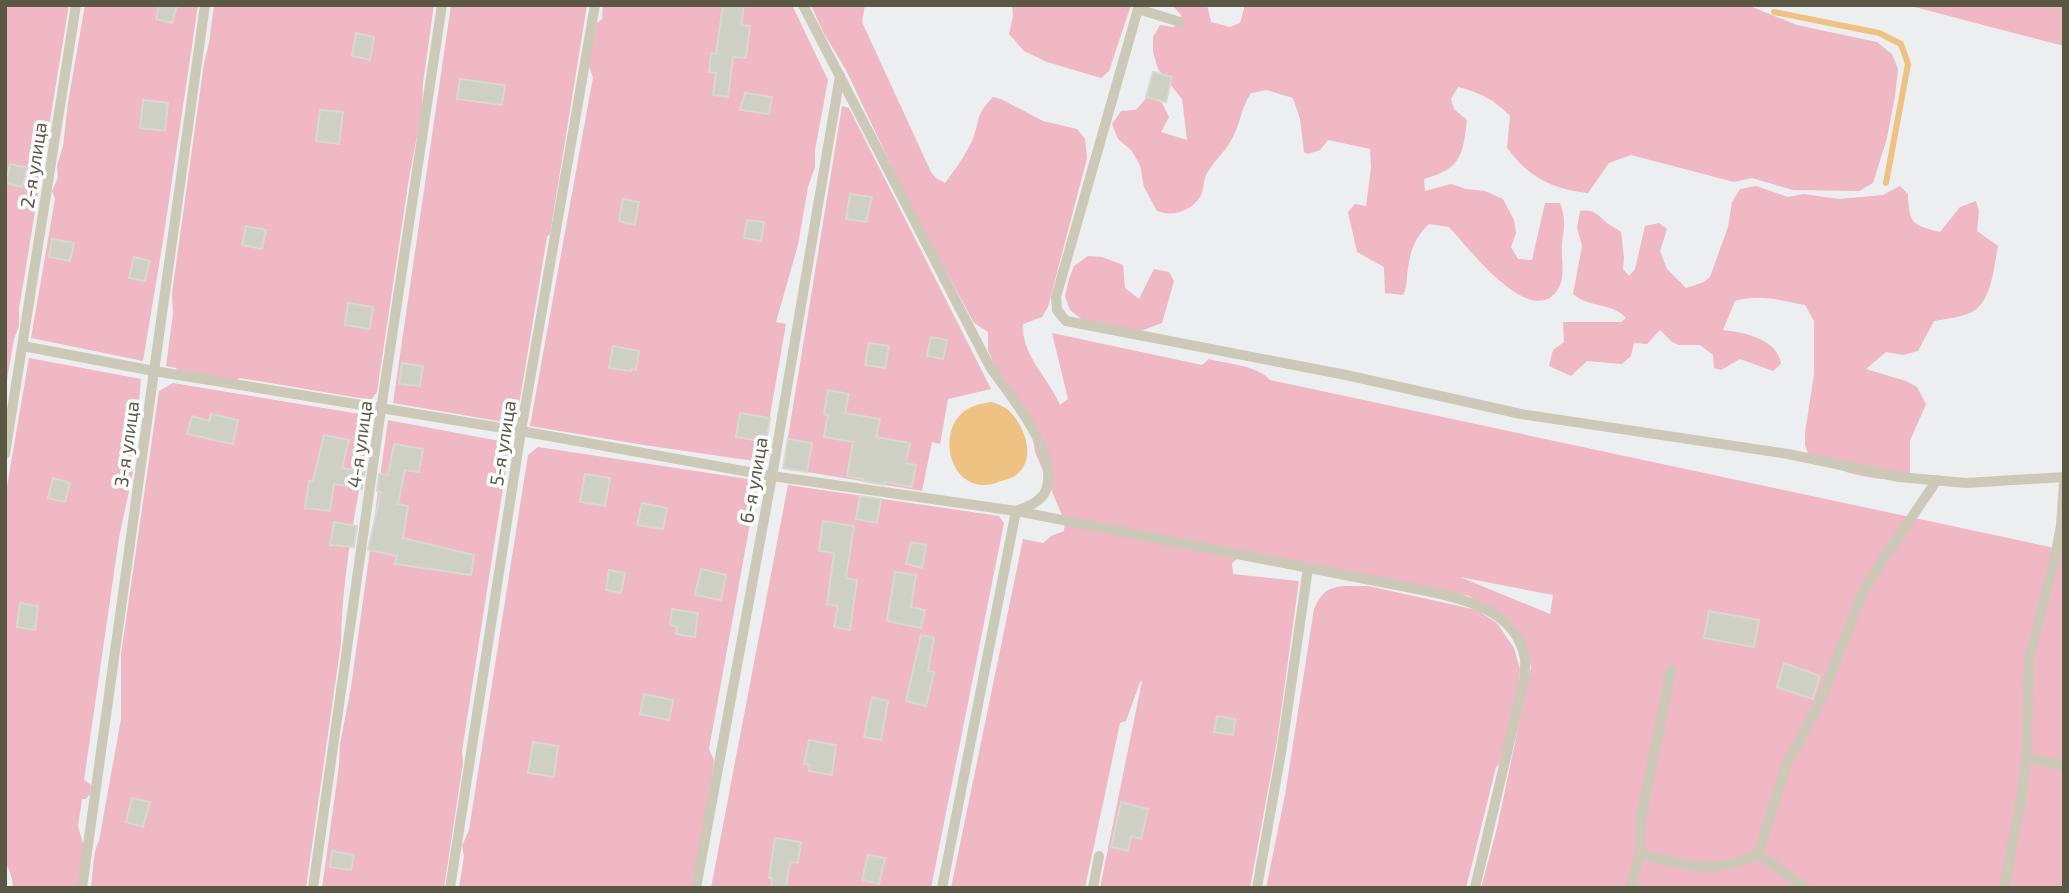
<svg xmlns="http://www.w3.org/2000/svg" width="2069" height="893" viewBox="0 0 2069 893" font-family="'Exo 2',sans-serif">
  <rect width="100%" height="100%" fill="#eceeef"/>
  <!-- green -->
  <g fill="#f0b7c4" fill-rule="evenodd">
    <path d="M5,5H69L19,309V326L14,339L5,391Z"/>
    <path d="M85,5H198L163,241L143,361L31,338L55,199L52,191L58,177L57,166L63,146L68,103Z"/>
    <path d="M214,5H434L423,83L422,110L409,178L377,392L371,400L240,378L234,381L178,372L176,368L166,366L173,314L172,293L204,63L209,43Z"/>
    <path d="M451,5H587L550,234L547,237L517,417L510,423L393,403Z"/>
    <path d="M603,5H792L828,80L815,150V167L808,187L798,245L776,322L786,324L765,444L754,461L644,445L530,426L591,88L593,78L588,64L597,23L602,19Z"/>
    <path d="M811,5H865L862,22L931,172L936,178L945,183C955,170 965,156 972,141C981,119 974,117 993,97L1001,99L1043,121L1077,129L1085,139L1087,158L1048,307L1042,317L1023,324C1021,355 1048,377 1060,405L1068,399L1052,333L1202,365L1209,359C1227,364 1257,365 1270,380L2064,550V888H1481L1497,828L1531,667C1522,624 1504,616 1469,596L1245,553L1232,563L1233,574L1299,581L1277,741L1250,888H1100L1142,681L1140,682L1126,721L1120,723L1085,888H951L1023,539L1043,543L1051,536L1064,531L1065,522L1035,452L1031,426L1025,408L1009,400L988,350V332L974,323L908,201L846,70L823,32ZM1460,577L1553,595L1550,614Z"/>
    <path d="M1012,5H1131L1109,71L1101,78L1047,62L1024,51L1009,34L1013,16Z"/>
    <path d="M1172,5H1207L1211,22L1230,27L1240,23L1245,5H1747L1797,25L1877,42L1892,54L1898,69L1895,96L1887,138L1873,183L1859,191L1793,190L1752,178L1734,182L1631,155L1609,163L1588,193C1551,189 1529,177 1507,148L1510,116C1495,100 1479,92 1458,87L1451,99L1454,109L1467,120C1463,155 1461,169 1424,179L1425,191L1451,184L1466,189L1485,191L1503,199L1514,220L1516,233L1511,247L1518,259L1532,260L1545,203H1560C1569,227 1560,235 1562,257C1563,272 1564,287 1551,297C1521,318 1467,246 1449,227L1429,224C1415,238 1411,248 1408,268C1406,278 1408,286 1403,295L1385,293L1384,267L1357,252L1348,212L1355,204L1366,206L1371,168L1370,149L1328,140L1320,150L1308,154L1304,152L1300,119L1293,98L1267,90L1251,93C1240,109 1240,128 1229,144C1222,155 1212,163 1206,175C1203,181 1204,191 1200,197C1190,212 1172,217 1157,211L1144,187L1140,165L1131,150L1118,139L1112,124L1121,111L1136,110L1149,95L1162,103L1169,117L1161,132L1187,140L1182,99L1158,69L1153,52V37L1160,25L1173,27L1182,23L1181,15Z"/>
    <path d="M1907,5H2064V46Z"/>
    <path d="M842,106L849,108L991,389L948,399L940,444L932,442L922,491L783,468Z"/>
    <path d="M1756,186L1788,197L1804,194L1839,199L1883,195L1900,186L1908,194C1909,224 1912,225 1940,232L1960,207L1976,201L1979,211L1977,231L1998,246C1994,265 1992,302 1972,312C1962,317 1946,319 1934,321L1918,351L1903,355L1886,352L1866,369L1906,381L1917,387L1926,404L1910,441V477C1882,485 1834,471 1809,456L1805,445V433L1814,374V321L1805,305C1781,300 1758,294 1735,301L1723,330C1743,332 1778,339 1781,364L1773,371L1740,359L1721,370L1714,368L1713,355L1700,345H1679L1672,342L1660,330L1647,344L1634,343L1631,356L1622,364L1587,361L1571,376L1549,366L1553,350L1564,342L1563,322H1621L1626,318C1614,303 1589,308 1573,294L1582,246L1577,228L1580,211C1593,209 1597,214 1606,222C1610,226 1616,228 1621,232L1624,258L1623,269L1629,276L1635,269L1645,226L1659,223L1667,229L1660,251L1667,269L1686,288L1704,282L1710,277L1728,227L1732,202L1740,189Z"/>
    <path d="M1088,256L1102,257L1123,265L1125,288L1139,299L1154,269L1169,272L1174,281L1162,323L1138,332L1084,321L1070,310L1065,296L1069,279L1074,266Z"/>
    <path d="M29,358L141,379L133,472L119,538L84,780L91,785L90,794L86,799H82L78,826L84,847L82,888H13C13,878 9,870 5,862V498Z"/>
    <path d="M173,383L372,416C360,490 342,567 341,643L306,888H91C93,875 93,850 99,841L121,719V654L159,391Z"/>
    <path d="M388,420L510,443L462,751L463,763L444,888H322L339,766L340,744L351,687Z"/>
    <path d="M538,447L748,479L757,485L709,749L714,760L709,800L691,888H459L464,856L462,846L469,830L528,455Z"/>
    <path d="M788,485L999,516L1004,523L931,888H711Z"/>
    <path d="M1368,586L1477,610L1497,623L1514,648L1520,669L1517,702L1499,765L1496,767L1466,888H1266L1285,795L1314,609C1326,581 1341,587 1368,586Z"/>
  </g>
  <!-- water -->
  <path fill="#eec282" d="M992,402C997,404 1003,406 1007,409C1024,423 1038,459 1016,475C1012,478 1006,480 1001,481C955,501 934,439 962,413C970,406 982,403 992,402Z"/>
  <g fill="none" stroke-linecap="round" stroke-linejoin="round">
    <!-- stream -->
    <path stroke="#eec282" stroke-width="6" d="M1774,12L1879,33L1901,44L1908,64L1886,183"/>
  </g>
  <!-- building -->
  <g fill="#cecfc5" stroke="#d7d8d0" stroke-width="2">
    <path d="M159,5H177L172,23L156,19Z"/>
    <path d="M723,5H744L741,25L750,26L746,58L733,57L728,97L713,95L716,73L709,72L711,53L716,54Z"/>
    <path d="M356,33L374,37L370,60L352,56Z"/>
    <path d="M1153,72L1172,77L1166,102L1146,97Z"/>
    <path d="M460,79L505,85L502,105L457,99Z"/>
    <path d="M745,93L772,97L769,114L740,110Z"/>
    <path d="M143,100L168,103L165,131L140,128Z"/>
    <path d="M320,110L343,112L339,144L316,141Z"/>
    <path d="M10,164L27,168L22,187L6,183Z"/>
    <path d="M850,194L872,197L866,222L846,219Z"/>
    <path d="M623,199L639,202L635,225L619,221Z"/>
    <path d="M747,220L764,222L761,241L744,238Z"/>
    <path d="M246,226L266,230L262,249L242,245Z"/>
    <path d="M52,239L74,243L70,261L49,257Z"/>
    <path d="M134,257L150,261L145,281L129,278Z"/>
    <path d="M348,303L373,307L370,329L345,325Z"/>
    <path d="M931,337L947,340L943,359L927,356Z"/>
    <path d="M869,343L889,346L885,368L865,365Z"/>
    <path d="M613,346L639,351L636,370L631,369V371L609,368Z"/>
    <path d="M402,363L423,366L420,386L399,384Z"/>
    <path d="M828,390L849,394L845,413L880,419L876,437L910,443L906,463L916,465L912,487L885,482L884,485L863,481V479L847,476L853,442L824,437L828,415L824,414Z"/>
    <path d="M740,413L770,418L766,442L736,437Z"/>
    <path d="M211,414L238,420L233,444L187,434L192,416L209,421Z"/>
    <path d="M324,435L349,440L342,468L365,471L362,489L334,484L330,511L305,508L309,481H313Z"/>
    <path d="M788,439L812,443L807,472L783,468Z"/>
    <path d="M394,444L423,449L419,472L405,470L398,504L408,506L403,538L474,555L471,575L395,564L397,556L368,550L381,492L377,491L379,474L388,475Z"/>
    <path d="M585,474L610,478L605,506L580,502Z"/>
    <path d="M53,478L70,483L65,502L48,498Z"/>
    <path d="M860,496L881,499L877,523L856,519Z"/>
    <path d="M642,503L667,508L663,529L637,525Z"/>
    <path d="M823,521L854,526L846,578L857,580L850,630L834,627L838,606L827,604L834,553L819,551Z"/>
    <path d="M334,522L357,526L354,547L330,545Z"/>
    <path d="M911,542L926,545L922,568L906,564Z"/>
    <path d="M701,569L726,575L721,600L695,595Z"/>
    <path d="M609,570L625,573L621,593L606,590Z"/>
    <path d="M895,572L916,575L911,607L925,610L921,628L887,621Z"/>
    <path d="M20,603L38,606L35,630L17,627Z"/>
    <path d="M672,609L698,613L695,637L676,634L677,627L670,625Z"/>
    <path d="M1709,611L1759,620L1754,647L1704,638Z"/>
    <path d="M921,635L934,638L928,671L934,672L926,706L906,701Z"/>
    <path d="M1784,663L1820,676L1813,699L1777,687Z"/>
    <path d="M644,694L673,700L669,720L640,714Z"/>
    <path d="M872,697L888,701L881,740L864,737Z"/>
    <path d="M1217,716L1235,719L1233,735L1214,732Z"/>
    <path d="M809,740L836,745L832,775L809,771L810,765L804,764Z"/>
    <path d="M533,742L558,746L554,777L528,773Z"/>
    <path d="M132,798L150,802L143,827L126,822Z"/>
    <path d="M1121,802L1148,809L1141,839L1131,836L1128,851L1111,847Z"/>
    <path d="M775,838L801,842L798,863L790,862L786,888H771L772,878H769Z"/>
    <path d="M332,851L354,855L351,870L330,867Z"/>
    <path d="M868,855L885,858L879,884L862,880Z"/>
  </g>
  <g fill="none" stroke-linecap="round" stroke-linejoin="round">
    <!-- lane -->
    <g stroke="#ccc9b9" stroke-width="10">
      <path d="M803,5L990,367C1010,396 1064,458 1044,494C1038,503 1026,507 1016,511"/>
      <path d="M1180,22L1138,9L1056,297L1057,310L1066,321L1346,375L1521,414L1788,454L1899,477L1966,483L2064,477"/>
      <path d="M23,346L154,371L521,431L772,476L1016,511L942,888"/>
      <path d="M5,454L76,5"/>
      <path d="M1016,511L1422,590C1462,598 1517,610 1525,659C1526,666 1524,674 1524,681L1475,888"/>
      <path d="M2026,757L2064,766"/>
      <path d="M1640,853C1681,866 1718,875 1758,854L1786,765L1821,700L1862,593L1878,567L1937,480"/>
      <path d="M1758,854L1806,888"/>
      <path d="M82,888L205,5"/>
      <path d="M313,888L381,409L442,5"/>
      <path d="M450,888L521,431L595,5"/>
      <path d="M696,888L772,476L840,76"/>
      <path d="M1093,888L1099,856"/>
      <path d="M1257,888L1282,747L1308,568"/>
      <path d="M1630,888L1640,853L1641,818L1671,670"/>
      <path d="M2004,888L2022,794L2026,757L2029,659L2055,557L2061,526L2064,482"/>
    </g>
  </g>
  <g text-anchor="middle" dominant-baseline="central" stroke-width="7" stroke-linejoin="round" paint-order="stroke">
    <!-- street labels -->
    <g font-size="19" fill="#5a5744" stroke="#fff">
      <text transform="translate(33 165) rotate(-81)">2-я улица</text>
      <text transform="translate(502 443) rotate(-81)">5-я улица</text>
      <text transform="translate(126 444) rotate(-82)">3-я улица</text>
      <text transform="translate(359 444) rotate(-82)">4-я улица</text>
      <text transform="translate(753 480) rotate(-80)">6-я улица</text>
    </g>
  </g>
  <!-- border -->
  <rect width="2069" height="893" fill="none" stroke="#5a5744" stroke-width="14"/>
</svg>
